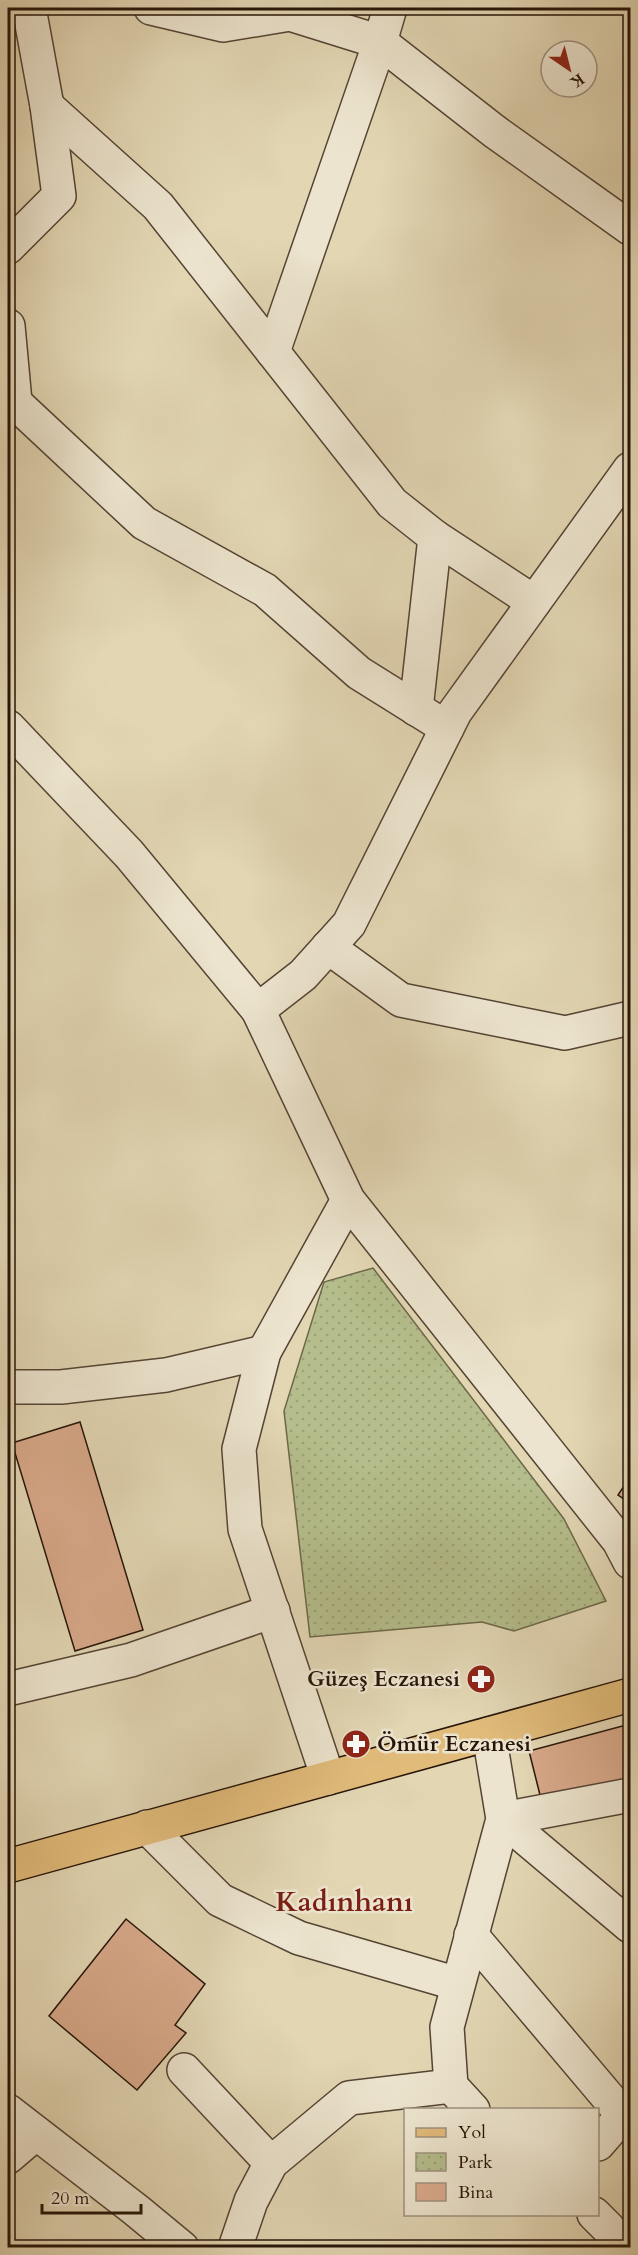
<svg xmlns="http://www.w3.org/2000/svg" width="638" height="2255" viewBox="0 0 638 2255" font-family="Cardo,serif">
  <defs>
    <pattern id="park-dots" width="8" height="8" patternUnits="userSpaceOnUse" patternTransform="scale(1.5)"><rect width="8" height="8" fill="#b4bd8b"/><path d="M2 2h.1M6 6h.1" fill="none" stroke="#9ba277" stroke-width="1.8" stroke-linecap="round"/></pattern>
  </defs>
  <rect width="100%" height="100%" fill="#e2d6b3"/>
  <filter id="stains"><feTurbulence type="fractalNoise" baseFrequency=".00333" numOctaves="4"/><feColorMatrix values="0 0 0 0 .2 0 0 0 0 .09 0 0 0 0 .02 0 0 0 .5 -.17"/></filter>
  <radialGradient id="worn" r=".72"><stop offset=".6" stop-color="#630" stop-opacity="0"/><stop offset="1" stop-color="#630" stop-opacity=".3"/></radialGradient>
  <!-- park -->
  <path fill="url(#park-dots)" stroke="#6d684a" stroke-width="1.5" d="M373,1268L564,1519L606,1601L514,1631L482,1622L310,1637L284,1411L324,1282Z"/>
  <!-- building -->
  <g fill="#d8a98a" stroke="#261409" stroke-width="1.5">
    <path d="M80,1422L143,1630L75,1651L12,1443Z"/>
    <path d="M630,1477V1503L618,1495Z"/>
    <path d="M630,1724V1779L542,1803L529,1751Z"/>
    <path d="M126,1919L205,1984L175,2025L186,2033L137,2090L49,2016Z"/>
  </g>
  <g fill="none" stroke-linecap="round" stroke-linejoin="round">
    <!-- minor casing -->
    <g stroke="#554434" stroke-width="36">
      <g id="minor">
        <path d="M151,8L223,25L290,14L380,42L494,131L630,228"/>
        <path d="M47,106L158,206L392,503L435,537L534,602"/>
        <path d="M8,247L59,196L47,106L29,8"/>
        <path d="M8,326L15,402"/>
        <path d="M273,352L380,42L390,8"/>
        <path d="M8,396L144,523L265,590L359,673L447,728"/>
        <path d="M630,469L455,712L349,924L303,975L258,1010L348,1200L619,1541L630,1562"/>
        <path d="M416,709L435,537"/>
        <path d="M8,727L129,854L258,1010"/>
        <path d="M328,947L401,1000L565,1033L630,1018"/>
        <path d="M8,1387H61L166,1375L264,1352"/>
        <path d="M8,1689L131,1660L273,1611"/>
        <path d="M328,1778L245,1529L239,1449L264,1352L348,1200"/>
        <path d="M503,1819L630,1926"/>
        <path d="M503,1819L630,1795"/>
        <path d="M147,1827L220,1900L299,1938L458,1984"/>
        <path d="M471,1935L623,2115"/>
        <path d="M184,2070L271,2163"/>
        <path d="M473,2110L451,2086L447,2027L503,1819L489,1734"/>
        <path d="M8,2111L136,2210L182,2248"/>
        <path d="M598,2144L630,2107"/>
        <path d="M8,2157L36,2133"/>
        <path d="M594,2214L608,2228L623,2248"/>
        <path d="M235,2248L251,2201L271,2163L349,2098L451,2086"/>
      </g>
    </g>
    <!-- major casing -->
    <g stroke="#261409" stroke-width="36">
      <path id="major" d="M8,1866L630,1695"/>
    </g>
    <!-- minor -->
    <use href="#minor" stroke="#ece4ce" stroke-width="33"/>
    <!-- major -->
    <use href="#major" stroke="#e1bb7a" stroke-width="33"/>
  </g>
  <!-- icons -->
  <defs>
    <g id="pharmacy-disc" transform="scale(1.5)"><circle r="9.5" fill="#8f2418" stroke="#ece4ce"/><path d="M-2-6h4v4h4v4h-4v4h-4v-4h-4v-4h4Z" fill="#fff"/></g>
  </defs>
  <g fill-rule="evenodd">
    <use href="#pharmacy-disc" x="481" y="1679"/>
    <use href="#pharmacy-disc" x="356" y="1744"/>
  </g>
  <g text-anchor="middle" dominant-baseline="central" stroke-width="5" stroke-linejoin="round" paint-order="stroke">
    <!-- poi labels -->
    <g font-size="22" font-weight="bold" fill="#261409" stroke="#ece4ce" text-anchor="end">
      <text x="460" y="1679">Güzeş Eczanesi</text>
      <text x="377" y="1744" text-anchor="start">Ömür Eczanesi</text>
    </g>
    <!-- district labels -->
    <g font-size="28" font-weight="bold" fill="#7a1f14" stroke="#ece4ce">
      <text x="344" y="1902">Kadınhanı</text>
    </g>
  </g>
  <!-- margin -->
  <rect width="638" height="2255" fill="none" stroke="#e2d6b3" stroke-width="30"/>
  <rect x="9" y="9" width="620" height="2237" fill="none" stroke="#261409" stroke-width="3"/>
  <rect x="15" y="15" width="608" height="2225" fill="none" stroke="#261409" stroke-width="1.5"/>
  <!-- legend -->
  <rect x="404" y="2108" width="195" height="108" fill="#ece4ce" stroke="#9d917f" stroke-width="1.5"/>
  <rect x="416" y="2128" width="30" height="9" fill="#e1bb7a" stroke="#9d917f" stroke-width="1.5"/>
  <text x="458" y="2138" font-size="18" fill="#261409">Yol</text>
  <rect x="416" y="2153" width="30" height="18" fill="url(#park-dots)" stroke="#9d917f" stroke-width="1.5"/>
  <text x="458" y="2168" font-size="18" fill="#261409">Park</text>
  <rect x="416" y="2183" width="30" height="18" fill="#d8a98a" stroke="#9d917f" stroke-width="1.5"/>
  <text x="458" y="2198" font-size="18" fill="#261409">Bina</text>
  <!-- north arrow -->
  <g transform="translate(569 69) rotate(145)"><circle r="28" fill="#ece4ce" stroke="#9d917f" stroke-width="1.5"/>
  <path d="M0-4.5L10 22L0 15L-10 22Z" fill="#8f2418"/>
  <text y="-9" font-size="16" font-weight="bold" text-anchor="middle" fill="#261409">K</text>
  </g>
  <!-- scale -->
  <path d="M42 2204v9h99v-9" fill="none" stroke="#261409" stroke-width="3"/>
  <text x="51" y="2204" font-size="18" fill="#261409" stroke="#ece4ce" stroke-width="4.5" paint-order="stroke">20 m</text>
  <rect width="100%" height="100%" filter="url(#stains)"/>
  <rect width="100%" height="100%" fill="url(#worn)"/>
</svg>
